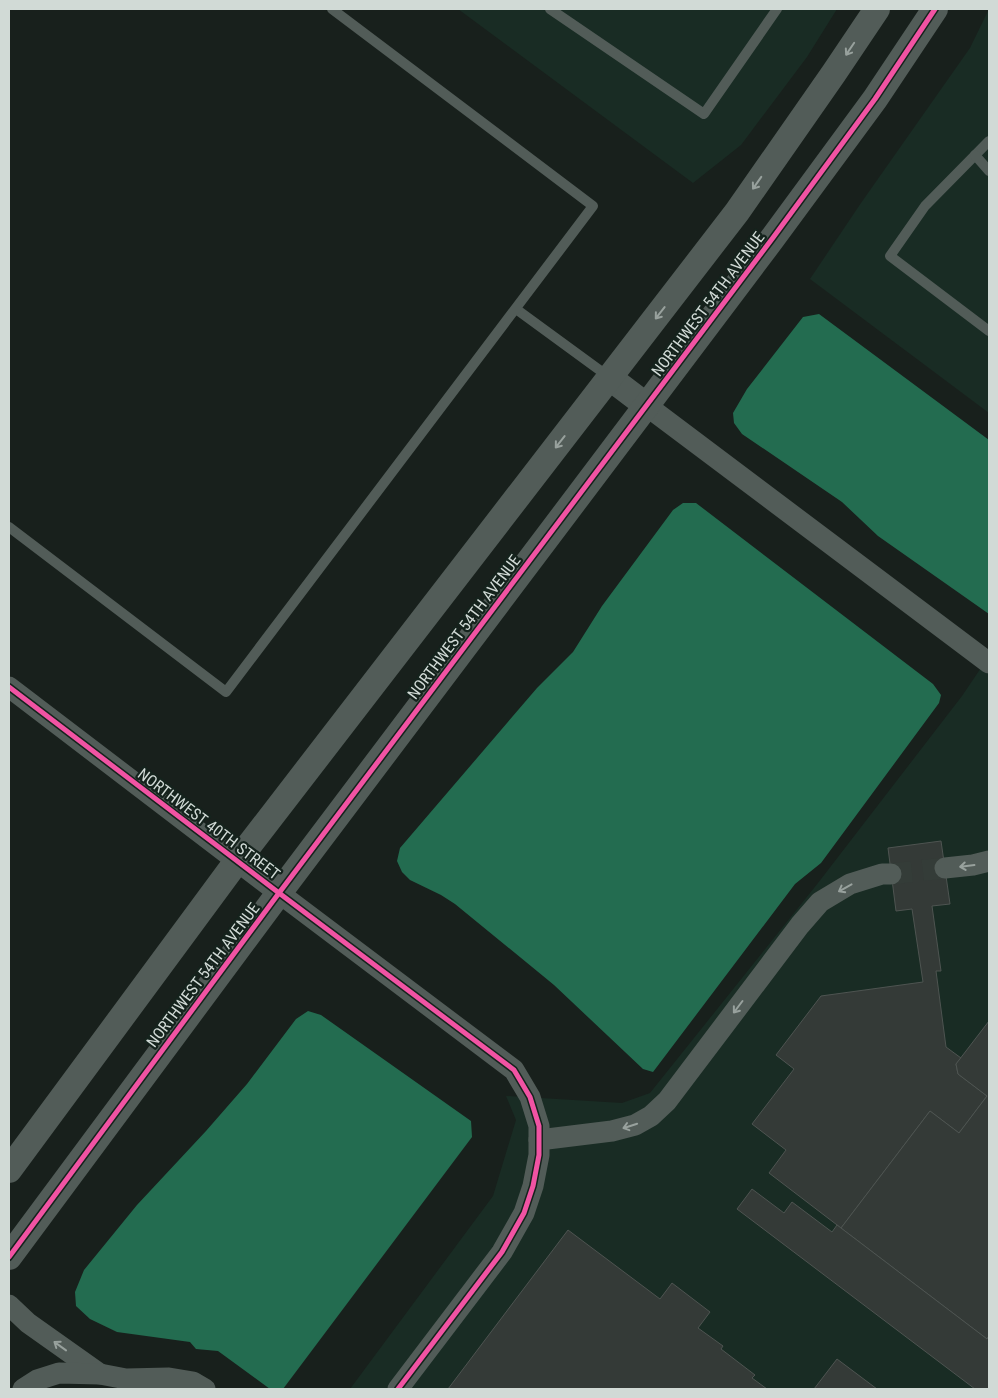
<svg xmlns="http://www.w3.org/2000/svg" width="998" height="1398" viewBox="0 0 998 1398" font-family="'Roboto Condensed',sans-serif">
  <rect width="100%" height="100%" fill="#18201c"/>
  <!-- built -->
  <g fill="#192c24">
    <path d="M458,9H837L807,57L741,145L693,183Z"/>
    <path d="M989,9V413L810,279L861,203L970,48Z"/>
    <path d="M989,656V1389H350L493,1196L516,1120L506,1096L622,1103L650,1093L818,883L962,696Z"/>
  </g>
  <!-- water -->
  <g fill="#236c50">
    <path d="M819,314L989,440V614L878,536L842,502L742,434L734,423L733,413L747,389L803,317Z"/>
    <path d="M683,503H696L933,684L941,695L939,703L821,863L795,884L653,1072L643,1069L554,985L455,904L441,895L410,880L402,872L397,861L400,848L537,688L573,652L602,606L673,510Z"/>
    <path d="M308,1011L321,1015L471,1121L472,1137L283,1389H270L218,1351L196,1349L190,1342L117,1332L90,1319L76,1306L75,1292L84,1270L137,1205L206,1131L247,1084L296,1019Z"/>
  </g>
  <!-- building -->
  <g fill="#343a37" stroke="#4e5451">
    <path d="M941,841L950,904L932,906L941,971H936L946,1047L961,1058L956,1064L958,1074L987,1096L959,1133L930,1111L841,1228L769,1173L786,1150L752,1124L794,1069L776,1055L821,996L923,982L912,909L896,911L888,848Z"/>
    <path d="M989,1021V1336L987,1339L841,1228L930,1111L959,1133L987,1096L958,1074L956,1064Z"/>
    <path d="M752,1189L784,1213L792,1202L832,1232L837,1225L987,1339L989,1336V1389H975L737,1209Z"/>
    <path d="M568,1230L660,1299L672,1283L710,1312L698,1328L723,1346L721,1349L755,1375L752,1378L767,1389H448Z"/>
    <path d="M837,1359L877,1389H814Z"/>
  </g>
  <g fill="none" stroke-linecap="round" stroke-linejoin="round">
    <!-- minor-tunnel -->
    <path stroke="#343c38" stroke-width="21" stroke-dasharray="21 11" stroke-linecap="butt" d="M891,874L945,868"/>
    <!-- service -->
    <g stroke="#525c58" stroke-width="10">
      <path d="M550,9L704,114L777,9"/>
      <path d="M989,141L925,206L890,256L989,331"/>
      <path d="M975,155L989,171"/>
      <path d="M516,309L609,377"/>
      <path d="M9,527L226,692L593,206L332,9"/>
    </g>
    <!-- minor -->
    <g stroke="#525c58" stroke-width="21">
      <path d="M647,406L989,663"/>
      <path d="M9,687L279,893L514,1070L530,1097L539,1126V1155L533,1186L524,1213L502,1252L398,1389"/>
      <path d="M945,868L973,865L989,861"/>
      <path d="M539,1140L612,1131L635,1125L651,1116L667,1101L800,925L820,902L850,884L882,874H891"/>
      <path d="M9,1305L28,1323L100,1374"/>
      <path d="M23,1389L37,1380L59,1373L100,1374L126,1379L169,1378L193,1382L205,1389"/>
    </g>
    <!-- tertiary -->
    <g stroke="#525c58" stroke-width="26">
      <path d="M610,378L647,406"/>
      <path d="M9,1170L237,861L737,212L834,73L877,9"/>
      <path d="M9,1257L279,893L772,239L875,99L935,9"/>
    </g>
    <!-- cycleway casing -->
    <g stroke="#15231d" stroke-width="8">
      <g id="cycleway">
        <path d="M9,687L279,893L514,1070L530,1097L539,1126V1155L533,1186L524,1213L502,1252L398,1389"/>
        <path d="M9,1257L279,893L772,239L875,99L935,9"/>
      </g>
    </g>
    <!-- cycleway -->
    <use href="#cycleway" stroke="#f153a3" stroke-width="5"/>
  </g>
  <!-- one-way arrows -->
  <defs><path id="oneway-shaft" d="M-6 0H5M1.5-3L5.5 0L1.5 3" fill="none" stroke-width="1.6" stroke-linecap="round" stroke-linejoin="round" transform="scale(1.25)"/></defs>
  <g stroke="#98a19d">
    <use href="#oneway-shaft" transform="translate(850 49) rotate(124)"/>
    <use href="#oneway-shaft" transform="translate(757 183) rotate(125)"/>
    <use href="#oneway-shaft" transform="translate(660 313) rotate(128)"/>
    <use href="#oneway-shaft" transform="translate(560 442) rotate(128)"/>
    <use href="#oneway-shaft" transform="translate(967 866) rotate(173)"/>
    <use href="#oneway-shaft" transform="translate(845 888) rotate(151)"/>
    <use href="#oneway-shaft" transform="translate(738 1007) rotate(127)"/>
    <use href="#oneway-shaft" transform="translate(630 1126) rotate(162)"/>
    <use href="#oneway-shaft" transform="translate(60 1346) rotate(-144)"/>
  </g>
  <g text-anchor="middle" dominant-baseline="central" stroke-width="4.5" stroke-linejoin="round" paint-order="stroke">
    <!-- street labels -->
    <g font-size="16" fill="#d1dad6" stroke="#15231d">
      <text transform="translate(708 304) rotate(-53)">NORTHWEST 54TH AVENUE</text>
      <text transform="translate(464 627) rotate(-53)">NORTHWEST 54TH AVENUE</text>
      <text transform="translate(209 824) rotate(37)">NORTHWEST 40TH STREET</text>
      <text transform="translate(203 975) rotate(-53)">NORTHWEST 54TH AVENUE</text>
    </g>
  </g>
  <!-- border -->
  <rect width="998" height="1398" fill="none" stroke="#d1dad6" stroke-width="20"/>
</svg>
